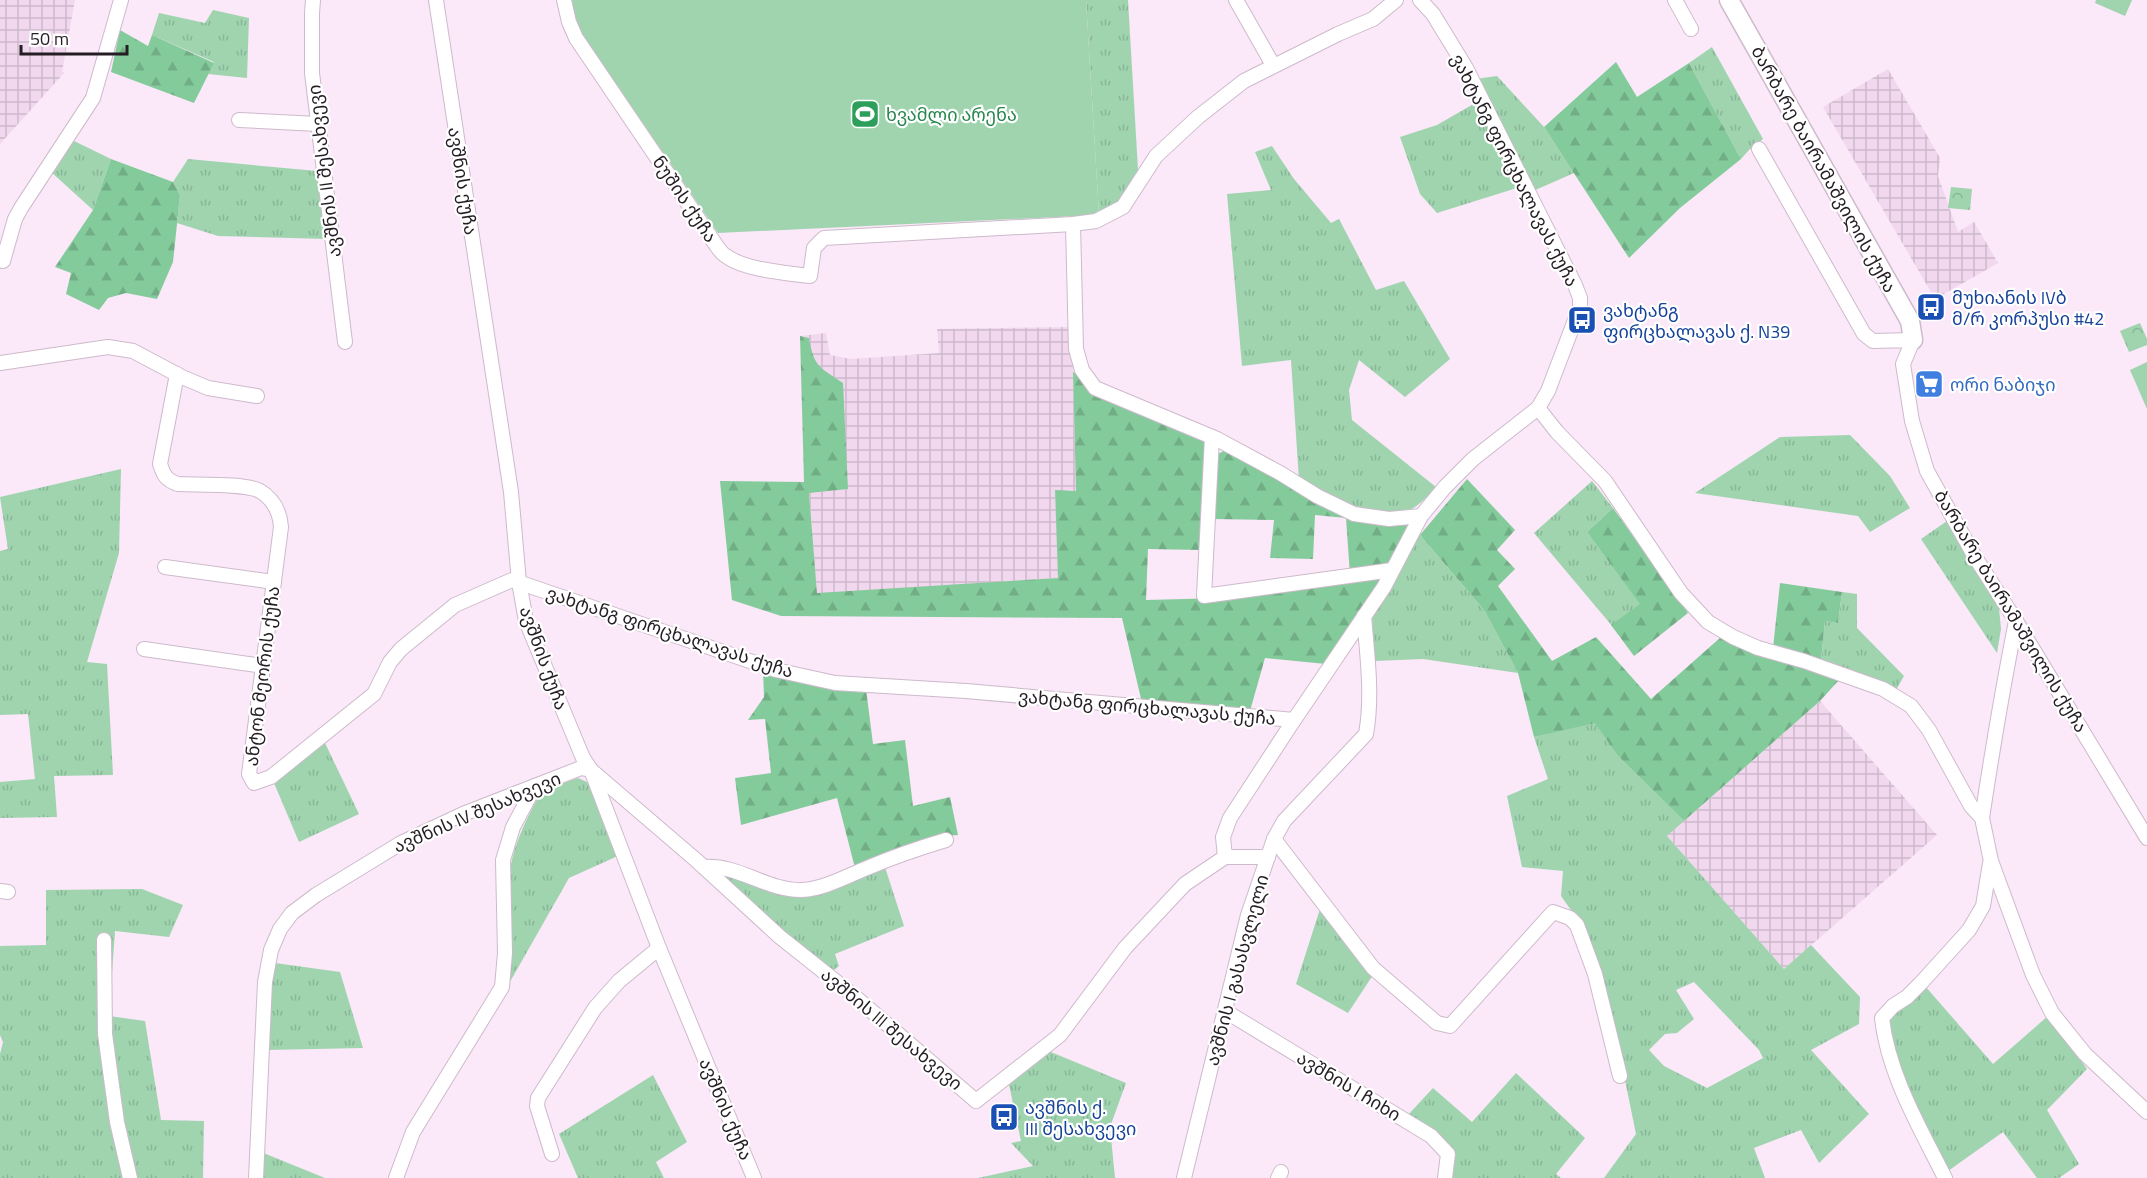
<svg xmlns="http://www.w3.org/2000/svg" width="2147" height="1178" viewBox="0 0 2147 1178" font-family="'Titillium Web','Noto Sans Georgian',sans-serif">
  <defs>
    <pattern id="industrial-grid" width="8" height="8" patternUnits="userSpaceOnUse" patternTransform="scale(1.5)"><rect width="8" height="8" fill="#f1d8ee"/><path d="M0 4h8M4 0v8" fill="none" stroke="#ceb9cc"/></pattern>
    <pattern id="grass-tufts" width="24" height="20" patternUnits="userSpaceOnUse" patternTransform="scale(1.5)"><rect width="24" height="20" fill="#9fd4af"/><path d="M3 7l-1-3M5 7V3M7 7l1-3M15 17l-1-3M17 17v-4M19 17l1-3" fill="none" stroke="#89b696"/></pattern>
    <pattern id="forest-firs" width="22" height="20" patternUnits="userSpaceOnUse" patternTransform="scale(1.5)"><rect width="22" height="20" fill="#84cb9b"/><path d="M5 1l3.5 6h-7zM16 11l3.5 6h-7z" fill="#72ae85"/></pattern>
    <pattern id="park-crowns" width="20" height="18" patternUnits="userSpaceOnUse" patternTransform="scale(1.5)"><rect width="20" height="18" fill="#9fd4af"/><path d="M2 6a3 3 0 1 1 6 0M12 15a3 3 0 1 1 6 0" fill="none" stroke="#89b696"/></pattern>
  </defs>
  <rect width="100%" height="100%" fill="#fbe8f9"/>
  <!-- industrial -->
  <g fill="url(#industrial-grid)">
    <path d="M0,0H75L62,72H65L0,144Z"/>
    <path d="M1888,69L1940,158L1938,176L1958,232L1974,222L1998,263L1935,299L1823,107Z"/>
    <path d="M1072,327L1076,491L1055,490L1059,578L817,594L809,493L843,383L821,369L812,358L809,339L800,336L826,333L830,355L851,359L939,353L937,329Z"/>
    <path d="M1820,701L1937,835L1784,969L1667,836Z"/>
  </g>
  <!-- grass -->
  <g fill="url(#grass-tufts)" fill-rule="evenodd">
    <path d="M1086,0H1128L1138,170L1114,207L1099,215Z"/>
    <path d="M213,10L249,18L247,78L208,74L214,62L152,35L159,13L205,23Z"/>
    <path d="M1712,47L1763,139L1749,150L1741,159L1689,63Z"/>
    <path d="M1497,76L1544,127L1574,173L1533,191L1475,79Z"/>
    <path d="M1477,102L1520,187L1437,213L1420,194L1400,137L1437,125Z"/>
    <path d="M72,140L111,159L93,210L51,172Z"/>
    <path d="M1272,146L1294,179L1331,223L1339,219L1376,290L1404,281L1450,359L1405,397L1359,360L1349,390L1352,420L1436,487C1427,497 1416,509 1403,513C1366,524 1330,496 1299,480L1291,360L1242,366L1227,194L1271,190L1255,152Z"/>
    <path d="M188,159L317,171L327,239L218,236L177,223L180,195L173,182Z"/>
    <path d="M1850,435L1890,476L1910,508L1870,532L1858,516L1695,493L1780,437Z"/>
    <path d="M121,469L119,553L87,662L107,664L113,775L54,776L57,817L0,818V782L35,779L28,714L0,715V551L8,549L0,497Z"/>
    <path d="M1592,481L1613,508L1587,532L1641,604L1613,627L1534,533Z"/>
    <path d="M1947,521L1999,608L2001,629L1997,653L1921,539Z"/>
    <path d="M1420,535L1484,610L1518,673L1423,659L1374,661L1372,613Z"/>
    <path d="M1842,592L1857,594V628L1904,676L1896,690L1821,660L1825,621L1838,623Z"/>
    <path d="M1595,722L1617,755L1684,821L1667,836L1784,969L1811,945L1860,997L1859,1024L1811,1050L1869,1114L1819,1163L1801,1130L1754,1148L1765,1178H1604L1636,1134L1617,1041L1602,977L1588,934L1561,896L1563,871L1522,867L1507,796L1548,779L1534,737ZM1694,982L1759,1050L1763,1058L1707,1088L1664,1066L1649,1050L1665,1034L1677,1033L1694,1019L1676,990Z"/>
    <path d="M324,741L359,814L299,842L274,783Z"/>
    <path d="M578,778L587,782L594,790L620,855L569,878L507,987C513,949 507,910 510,872C513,844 529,814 542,790Z"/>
    <path d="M884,864L904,926L835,954L839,966L831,972L795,944L715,872L782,892Z"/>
    <path d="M142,889L183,905L169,937L115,931L109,1016L145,1021L161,1120L204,1121L203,1178H0V1054L3,1042L0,1035V946L46,945V890Z"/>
    <path d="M1320,909L1373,975L1348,1013L1296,984Z"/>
    <path d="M275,963L340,972L363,1048L266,1050L268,993Z"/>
    <path d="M1925,986L1993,1064L2049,1015L2087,1069L2047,1110L2079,1164L2059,1178H2037L2003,1132L1948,1171L1900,1073L1889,1036L1890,1017Z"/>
    <path d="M1046,1050L1126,1083L1110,1127L1115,1178H978L1033,1166L1011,1143L1021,1141L1008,1080Z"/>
    <path d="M1516,1073L1585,1138L1556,1174L1561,1178H1449L1453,1152L1407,1116L1433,1088L1472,1122Z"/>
    <path d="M653,1075L687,1142L656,1162L664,1178H578L559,1134Z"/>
    <path d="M261,1152L325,1178H260Z"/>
  </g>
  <!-- forest -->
  <g fill="url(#forest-firs)">
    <path d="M120,30L148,46L152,35L214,63L194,103L111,72Z"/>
    <path d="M1616,62L1637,97L1689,63L1741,159L1680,208L1629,258L1544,127Z"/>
    <path d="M111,159L173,182L180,195L173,262L157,299L126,293L108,298L99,310L66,294L71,273L55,267L93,210Z"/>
    <path d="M800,336L809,338C814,368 820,367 843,383L848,489L809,493L817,593L1058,578L1055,490L1076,491L1073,372L1207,440L1200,550L1148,549L1146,600L1222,598L1384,576L1326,664L1265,658L1250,711L1142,703L1122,618L781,616L732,600L720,481L804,482Z"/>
    <path d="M1227,449L1353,517L1387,526L1408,525L1390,566L1350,575L1346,518L1315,515L1313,559L1270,558L1274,520L1213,519L1218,454Z"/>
    <path d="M1467,479L1515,530L1497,550L1515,569L1498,586L1552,661L1596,637L1651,699L1721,637L1741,648L1839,680L1820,701L1684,821L1617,755L1595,723L1534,737L1518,673L1484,610L1420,535Z"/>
    <path d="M1613,508L1688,613L1634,656L1611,625L1640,604L1587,532Z"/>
    <path d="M1780,583L1842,592L1838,623L1825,621L1821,660L1773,648Z"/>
    <path d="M763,670L866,689L873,744L905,740L913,806L950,797L958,835L946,836L855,868L837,798L741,825L735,778L771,773L765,719L748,720L764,697Z"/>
  </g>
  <!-- park -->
  <g fill="url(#park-crowns)">
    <path d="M1951,187L1972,189L1970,210L1948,208Z"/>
    <path d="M2140,323L2147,339V345L2129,352L2120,331Z"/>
  </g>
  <!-- pitch -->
  <g fill="#9fd4af">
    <path d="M572,0H1086L1099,215L718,233L575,24Z"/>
    <path d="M2096,0H2132L2125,16L2095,3Z"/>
    <path d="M2147,362V409L2130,370Z"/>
  </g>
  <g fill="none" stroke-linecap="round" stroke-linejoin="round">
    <!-- minor casing -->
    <g stroke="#cdbacb" stroke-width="16">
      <g id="minor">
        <path d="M313,0L312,13V73L345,342"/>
        <path d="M436,0L511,492L519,582L526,621L583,758L591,770L659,948L754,1178"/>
        <path d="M564,0L569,22L576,38L716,245C719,249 722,254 726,256C745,270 787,273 810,276L814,248L824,238L1073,224L1096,221L1123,207L1156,156L1198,117L1244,81L1338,34L1373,19L1396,0"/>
        <path d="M1236,0L1273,65"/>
        <path d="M1675,0L1691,29"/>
        <path d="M239,120L318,124"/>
        <path d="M1759,149L1864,334L1873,341L1913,340L1903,364L1912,421L1927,471L1975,557L2016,621L2147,838"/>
        <path d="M1073,224L1076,349L1082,370L1095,388L1217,439L1280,473L1317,496L1354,514L1389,519L1421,516"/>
        <path d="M3,261L15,219L21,208L93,98L121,0"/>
        <path d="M0,363L108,347L133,351L182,377L208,388L257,396"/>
        <path d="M177,374L160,464C164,476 166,480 178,484C197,485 246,483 260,491C273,499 280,512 281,527L249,774L254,783L271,777L374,694L390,662L401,649L455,605L512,580L776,670L835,683L966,691L1294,720L1384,587L1421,516L1445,487L1473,459L1538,408L1548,391L1580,307V298L1575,285L1466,68L1433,14L1420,0"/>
        <path d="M1538,408L1557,432L1605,481L1681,593L1708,622L1733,637L1758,648L1804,661L1883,689L1911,706L1929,730L1971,806L1982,818L1991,861L2033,975L2052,1013L2085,1054L2147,1112"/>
        <path d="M1212,437L1204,596L1392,570"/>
        <path d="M165,567L274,582"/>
        <path d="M144,649L263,666"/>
        <path d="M1982,818C1992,752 2003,686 2016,621"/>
        <path d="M1274,839L1373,968L1437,1023L1450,1026L1553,912L1570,918L1577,925L1595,974L1620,1076"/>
        <path d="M1225,857L1223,837L1230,818L1294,720"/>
        <path d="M704,867C738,864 767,891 802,890C824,889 847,876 867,868C893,857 919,848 946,840"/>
        <path d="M0,891L8,892"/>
        <path d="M104,940L105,1034L117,1122L130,1178"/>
        <path d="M1225,1011L1431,1136L1448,1154L1445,1178"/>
        <path d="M552,1154L537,1106L538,1098L595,1008L619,981L659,948"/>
        <path d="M256,1178L265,982L271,950L280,929L292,913L316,895L401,843L463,814L581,768L591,770L696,860L780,937L853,995L976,1101L1060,1035L1125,948L1185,884L1225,857H1268"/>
        <path d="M396,1178L413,1132L502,987L505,953L503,860L513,827L535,786"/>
        <path d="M1184,1178L1248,915L1274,839L1284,821L1366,734C1373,696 1367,654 1364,616"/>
        <path d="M1278,1178L1281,1172"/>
        <path d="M1945,1178C1920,1128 1888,1074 1882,1018L1893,1006L1907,997L1921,983L1969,930L1983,906L1990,863"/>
      </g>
    </g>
    <!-- tertiary casing -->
    <g stroke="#cdbacb" stroke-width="21">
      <path id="tertiary" d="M1729,0L1910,321L1913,340"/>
    </g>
    <!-- minor -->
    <use href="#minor" stroke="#fff" stroke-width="14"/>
    <!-- tertiary -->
    <use href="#tertiary" stroke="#fff" stroke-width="18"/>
  </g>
  <!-- icons -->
  <defs>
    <g id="stadium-square" transform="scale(1.5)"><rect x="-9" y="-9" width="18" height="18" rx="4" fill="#2e9e5b" stroke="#fff"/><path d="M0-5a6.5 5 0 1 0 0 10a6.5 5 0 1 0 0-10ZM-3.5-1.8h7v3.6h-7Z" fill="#fff"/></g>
    <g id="bus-square" transform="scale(1.5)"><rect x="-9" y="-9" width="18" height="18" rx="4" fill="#1a4fb4" stroke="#fff"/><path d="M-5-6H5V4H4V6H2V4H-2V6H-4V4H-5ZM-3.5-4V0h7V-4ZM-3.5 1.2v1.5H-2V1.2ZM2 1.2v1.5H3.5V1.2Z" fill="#fff"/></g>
    <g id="supermarket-square" transform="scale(1.5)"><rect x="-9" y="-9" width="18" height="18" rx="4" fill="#3f7fe0" stroke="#fff"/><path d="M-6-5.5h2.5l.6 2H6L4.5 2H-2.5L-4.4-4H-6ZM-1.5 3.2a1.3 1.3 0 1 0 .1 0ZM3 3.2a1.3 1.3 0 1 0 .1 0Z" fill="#fff"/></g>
  </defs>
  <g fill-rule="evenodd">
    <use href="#stadium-square" x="865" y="114"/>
    <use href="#bus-square" x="1931" y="307"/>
    <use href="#bus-square" x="1582" y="320"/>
    <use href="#supermarket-square" x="1929" y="384"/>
    <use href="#bus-square" x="1004" y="1117"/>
  </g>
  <g text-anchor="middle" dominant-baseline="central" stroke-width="4.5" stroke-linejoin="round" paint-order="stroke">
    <!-- leisure labels -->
    <g font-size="18" fill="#27864d" stroke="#fff" text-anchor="start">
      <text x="886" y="114">ხვამლი არენა</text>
    </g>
    <!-- street labels -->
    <g font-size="18" fill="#241d23" stroke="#fff">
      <text transform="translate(1824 169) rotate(61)">ბარბარე ბაირამაშვილის ქუჩა</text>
      <text transform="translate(1515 170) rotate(63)">ვახტანგ ფირცხალავას ქუჩა</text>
      <text transform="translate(324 171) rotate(-97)">ავშნის II შესახვევი</text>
      <text transform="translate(463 181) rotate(81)">ავშნის ქუჩა</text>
      <text transform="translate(685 199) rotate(56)">ნუშის ქუჩა</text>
      <text transform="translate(2011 611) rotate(59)">ბარბარე ბაირამაშვილის ქუჩა</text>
      <text transform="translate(670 632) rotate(18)">ვახტანგ ფირცხალავას ქუჩა</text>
      <text transform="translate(544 658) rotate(70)">ავშნის ქუჩა</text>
      <text transform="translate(262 676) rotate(-83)">ანტონ მეორის ქუჩა</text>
      <text transform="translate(1147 707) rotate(5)">ვახტანგ ფირცხალავას ქუჩა</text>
      <text transform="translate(477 812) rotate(-23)">ავშნის IV შესახვევი</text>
      <text transform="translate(1237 970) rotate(-75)">ავშნის I გასასვლელი</text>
      <text transform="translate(892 1029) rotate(40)">ავშნის III შესახვევი</text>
      <text transform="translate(1349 1086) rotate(31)">ავშნის I ჩიხი</text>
      <text transform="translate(726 1109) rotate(67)">ავშნის ქუჩა</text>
    </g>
    <!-- transit labels -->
    <g font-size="18" fill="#164399" stroke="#fff" text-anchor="start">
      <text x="1952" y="297">მუხიანის IVბ<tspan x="1952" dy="21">მ/რ კორპუსი #42</tspan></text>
      <text x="1603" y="310">ვახტანგ<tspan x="1603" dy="21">ფირცხალავას ქ. N39</tspan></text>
      <text x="1025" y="1107">ავშნის ქ.<tspan x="1025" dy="21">III შესახვევი</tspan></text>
    </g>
    <!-- shop labels -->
    <g font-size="18" fill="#366cbe" stroke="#fff" text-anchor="start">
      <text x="1950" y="384">ორი ნაბიჯი</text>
    </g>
  </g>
  <!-- scale -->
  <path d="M21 45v9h106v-9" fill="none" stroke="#241d23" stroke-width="3"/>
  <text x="30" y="45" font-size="18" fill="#241d23" stroke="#ffffff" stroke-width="4.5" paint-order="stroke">50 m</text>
</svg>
